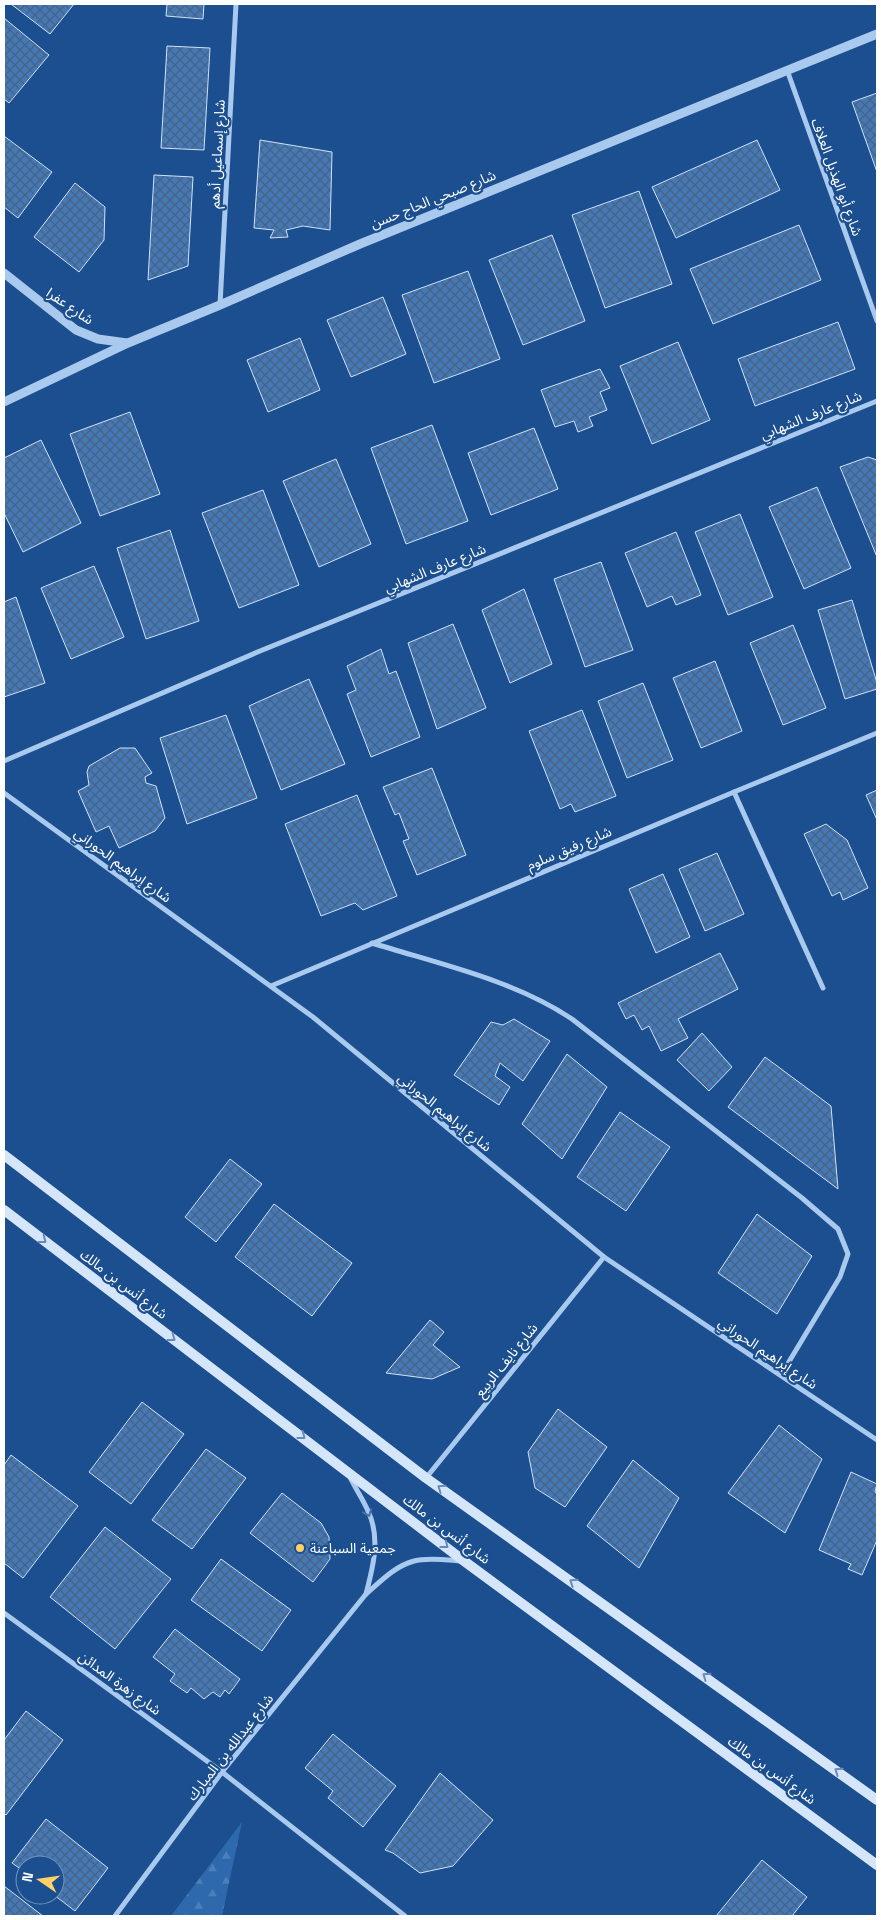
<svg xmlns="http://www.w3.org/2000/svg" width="881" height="1920" viewBox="0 0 881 1920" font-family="'Space Grotesk','Noto Sans Arabic',sans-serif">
  <defs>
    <pattern id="forest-firs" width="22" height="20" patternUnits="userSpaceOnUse" patternTransform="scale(1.25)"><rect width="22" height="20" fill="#2e69ad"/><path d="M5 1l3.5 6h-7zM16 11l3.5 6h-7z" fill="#4d80b9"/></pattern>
    <pattern id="building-cross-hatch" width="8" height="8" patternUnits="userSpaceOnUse" patternTransform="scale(1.25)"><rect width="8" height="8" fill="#4478b7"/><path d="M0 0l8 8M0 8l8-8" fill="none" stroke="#486282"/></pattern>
  </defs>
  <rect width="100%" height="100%" fill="#1b4f8f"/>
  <!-- forest -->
  <path fill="url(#forest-firs)" d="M242,1822L222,1916H171Z"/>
  <!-- building -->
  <g fill="url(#building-cross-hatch)" stroke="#cfe3fa">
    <path d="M11,4H74L50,34Z"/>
    <path d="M167,4H204L203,19L166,16Z"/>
    <path d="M4,18L49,55L9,103L4,99Z"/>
    <path d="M167,46L210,48L204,150L161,148Z"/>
    <path d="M877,93V172L852,102Z"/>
    <path d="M4,136L52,172L18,218L4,207Z"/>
    <path d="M260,140L332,152L330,230L303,226L286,230L288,237L270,238L274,230L254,228Z"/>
    <path d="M757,140L780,190L676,238L652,187Z"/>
    <path d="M154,175L193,177L188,266L148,280Z"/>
    <path d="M75,183L105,207L104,240L79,272L34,237Z"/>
    <path d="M639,191L672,284L605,308L572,215Z"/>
    <path d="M799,225L821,280L713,324L690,269Z"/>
    <path d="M552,235L585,321L523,345L489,260Z"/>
    <path d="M468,271L500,359L434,383L402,295Z"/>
    <path d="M383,297L406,354L351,377L327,320Z"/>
    <path d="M838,322L855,369L755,406L738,359Z"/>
    <path d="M300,338L320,390L268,412L247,360Z"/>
    <path d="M678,342L710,420L652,444L620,366Z"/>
    <path d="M600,369L610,388L600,392L607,410L589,417L593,426L578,432L574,421L555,427L541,390Z"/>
    <path d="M130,412L160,494L100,516L70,434Z"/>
    <path d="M432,425L468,521L406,544L371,448Z"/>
    <path d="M534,428L558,489L491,515L468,453Z"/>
    <path d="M41,440L81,523L23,552L4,513V458Z"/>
    <path d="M868,457L877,460V557L840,467Z"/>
    <path d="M336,459L371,544L319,567L283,481Z"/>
    <path d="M817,487L851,568L804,589L769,507Z"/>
    <path d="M263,490L299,585L239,608L202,513Z"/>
    <path d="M740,514L773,597L728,615L695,532Z"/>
    <path d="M170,530L199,621L146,639L117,548Z"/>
    <path d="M676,532L701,595L676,605L672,596L647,607L625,553Z"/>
    <path d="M601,562L633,650L585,667L554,579Z"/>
    <path d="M94,566L124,637L71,659L41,588Z"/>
    <path d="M524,589L552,664L510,683L482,610Z"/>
    <path d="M16,597L45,683L4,697V602Z"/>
    <path d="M852,600L877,683V689L845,699L818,610Z"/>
    <path d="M453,624L486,708L437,729L408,643Z"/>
    <path d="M793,625L826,708L783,725L750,643Z"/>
    <path d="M381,649L389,674L396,671L420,737L371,757L347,694L356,690L347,666Z"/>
    <path d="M715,661L742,731L701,748L673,678Z"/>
    <path d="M309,679L345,764L281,790L249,706Z"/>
    <path d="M643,683L673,760L627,778L598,701Z"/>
    <path d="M582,710L616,796L575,812L571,804L560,809L529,731Z"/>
    <path d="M226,715L257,798L187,824L160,738Z"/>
    <path d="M120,748H135L152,773L145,777L146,783L156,786L165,818L155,831L119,848L109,826L96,832L78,791L89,785L87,772L89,766Z"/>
    <path d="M432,768L466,855L417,875L403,841L409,839L399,813L395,815L383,787Z"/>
    <path d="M877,790V820L866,795Z"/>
    <path d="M357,795L397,896L363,910L355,903L321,916L285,824Z"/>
    <path d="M826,824L847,840L868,888L843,900L840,892L832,896L804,834Z"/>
    <path d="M717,853L744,914L705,931L679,869Z"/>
    <path d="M663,874L690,937L656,953L629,889Z"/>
    <path d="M720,953L738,989L678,1019L688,1038L661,1051L649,1026L642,1030L634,1015L626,1019L618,1003Z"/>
    <path d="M514,1019L550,1041L523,1081L500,1063L495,1076L510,1087L499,1105L454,1075L491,1022L503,1025Z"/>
    <path d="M702,1033L732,1067L709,1091L677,1060Z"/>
    <path d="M567,1054L607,1087L562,1159L522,1124Z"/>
    <path d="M765,1057L831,1106L838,1189L728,1107Z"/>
    <path d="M620,1112L670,1147L626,1211L577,1177Z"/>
    <path d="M230,1159L262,1184L216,1242L185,1217Z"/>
    <path d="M274,1204L352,1263L312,1316L235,1257Z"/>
    <path d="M757,1214L812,1256L777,1314L718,1273Z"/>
    <path d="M430,1320L444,1332L433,1345L460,1367L432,1379L386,1373Z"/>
    <path d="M142,1402L184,1434L131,1504L89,1472Z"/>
    <path d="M558,1409L607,1447L565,1507L535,1488L528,1452Z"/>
    <path d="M779,1425L822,1459L785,1533L728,1493Z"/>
    <path d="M206,1449L246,1478L192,1549L152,1520Z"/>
    <path d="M11,1455L78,1506L23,1578L4,1563V1465Z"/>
    <path d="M633,1460L679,1498L639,1568L587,1526Z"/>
    <path d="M851,1472L877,1484L875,1492L877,1493V1540L862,1575L848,1569L851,1564L819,1550Z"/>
    <path d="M282,1493L321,1523L329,1537L330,1559L313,1582L250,1533Z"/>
    <path d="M105,1527L171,1579L115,1649L50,1597Z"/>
    <path d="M221,1559L291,1610L262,1651L191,1600Z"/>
    <path d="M175,1629L240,1679L229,1694L225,1690L220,1697L213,1692L204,1699L191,1688L187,1693L170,1681L175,1674L153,1657Z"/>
    <path d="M26,1711L63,1740L6,1815L4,1813V1740Z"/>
    <path d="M333,1734L396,1786L363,1827L328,1798L333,1791L305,1768Z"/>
    <path d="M440,1773L493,1820L453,1866L420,1873L393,1853L385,1850Z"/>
    <path d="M46,1819L108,1868L75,1911L54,1895L55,1865H25V1872L12,1863Z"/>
    <path d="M762,1860L807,1897L792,1916H716Z"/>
    <path d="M4,1886L43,1916H4Z"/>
  </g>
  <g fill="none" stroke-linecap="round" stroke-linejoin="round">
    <!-- minor -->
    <g stroke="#a9c9ee" stroke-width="5">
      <path d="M787,70L877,321"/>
      <path d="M220,305L236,4"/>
      <path d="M4,761L260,651L877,401"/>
      <path d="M734,792L823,988"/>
      <path d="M4,793L313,1017L604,1257L877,1440"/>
      <path d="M372,943C439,964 514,980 572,1019L802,1198L838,1229L848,1254L840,1277L781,1375"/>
      <path d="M271,986L734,792L877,733"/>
      <path d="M350,1477C355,1488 363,1499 368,1511C381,1538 373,1567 366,1594"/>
      <path d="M426,1478L604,1257"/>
      <path d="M4,1613L222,1772L405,1916"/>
      <path d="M115,1916L222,1772L366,1594C381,1581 395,1566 414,1561C428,1557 447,1560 461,1561"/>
    </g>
    <!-- tertiary -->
    <g stroke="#a9c9ee" stroke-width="9">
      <path d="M4,273L76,330L98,339L127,343"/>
      <path d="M4,402L128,343L220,305L360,244L877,34"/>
    </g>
    <!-- secondary -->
    <g stroke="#d6e6fa" stroke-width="10">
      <path d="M4,1155L426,1478L877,1800"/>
      <path d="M4,1210L464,1561L877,1865"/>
    </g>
  </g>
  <!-- one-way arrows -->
  <defs><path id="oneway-chevron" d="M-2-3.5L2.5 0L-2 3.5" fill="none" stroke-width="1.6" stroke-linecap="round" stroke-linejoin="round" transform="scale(1.25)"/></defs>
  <g stroke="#668bba">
    <use href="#oneway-chevron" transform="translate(43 1240) rotate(37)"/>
    <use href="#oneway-chevron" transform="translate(172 1338) rotate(37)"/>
    <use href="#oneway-chevron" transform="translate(302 1436) rotate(37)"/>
    <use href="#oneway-chevron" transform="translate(441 1488) rotate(-145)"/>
    <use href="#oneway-chevron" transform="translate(445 1545) rotate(38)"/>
    <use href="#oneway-chevron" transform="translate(573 1582) rotate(-145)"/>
    <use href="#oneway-chevron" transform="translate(706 1676) rotate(-145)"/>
    <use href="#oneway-chevron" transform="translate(838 1771) rotate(-145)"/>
  </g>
  <use stroke="#4674ac" href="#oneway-chevron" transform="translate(368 1513) rotate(68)"/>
  <!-- markers -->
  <circle fill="#ffd166" stroke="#1b4f8f" stroke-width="2" cx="300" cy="1548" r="5"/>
  <g text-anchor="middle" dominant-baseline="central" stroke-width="4.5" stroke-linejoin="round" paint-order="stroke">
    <!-- street labels -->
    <g font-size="14" fill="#fff" stroke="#1b4f8f">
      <text transform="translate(217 154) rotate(-87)">شارع إسماعيل أدهم</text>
      <text transform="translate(837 177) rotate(70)">شارع أبو الهذيل العلاف</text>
      <text transform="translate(433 199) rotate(-22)">شارع صبحي الحاج حسن</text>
      <text transform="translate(70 306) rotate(34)">شارع عفرا</text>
      <text transform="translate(811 415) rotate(-22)">شارع عارف الشهابي</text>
      <text transform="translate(435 568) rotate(-22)">شارع عارف الشهابي</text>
      <text transform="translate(569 848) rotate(-23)">شارع رفيق سلوم</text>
      <text transform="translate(123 865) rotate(36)">شارع إبراهيم الحوراني</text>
      <text transform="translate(445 1112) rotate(39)">شارع إبراهيم الحوراني</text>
      <text transform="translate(124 1284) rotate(37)">شارع أنس بن مالك</text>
      <text transform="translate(768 1353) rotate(34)">شارع إبراهيم الحوراني</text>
      <text transform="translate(506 1360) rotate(-51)">شارع نايف الربيع</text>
      <text transform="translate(447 1529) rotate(37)">شارع أنس بن مالك</text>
      <text transform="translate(120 1683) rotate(36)">شارع زهرة المدائن</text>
      <text transform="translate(230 1747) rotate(-52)">شارع عبدالله بن المبارك</text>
      <text transform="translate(772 1770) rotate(36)">شارع أنس بن مالك</text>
    </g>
    <!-- poi labels -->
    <g font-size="14" fill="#fff" stroke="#1b4f8f" text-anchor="start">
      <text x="310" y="1548">جمعية السباعنة</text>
    </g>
  </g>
  <!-- border -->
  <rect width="881" height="1920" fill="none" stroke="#ffffff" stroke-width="10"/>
  <!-- north arrow -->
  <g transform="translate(40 1880) rotate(283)"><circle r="24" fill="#1b4f8f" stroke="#7695bc"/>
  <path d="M0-4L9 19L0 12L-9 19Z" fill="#ffd166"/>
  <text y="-8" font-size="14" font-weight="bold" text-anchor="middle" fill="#ffffff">N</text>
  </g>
</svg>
